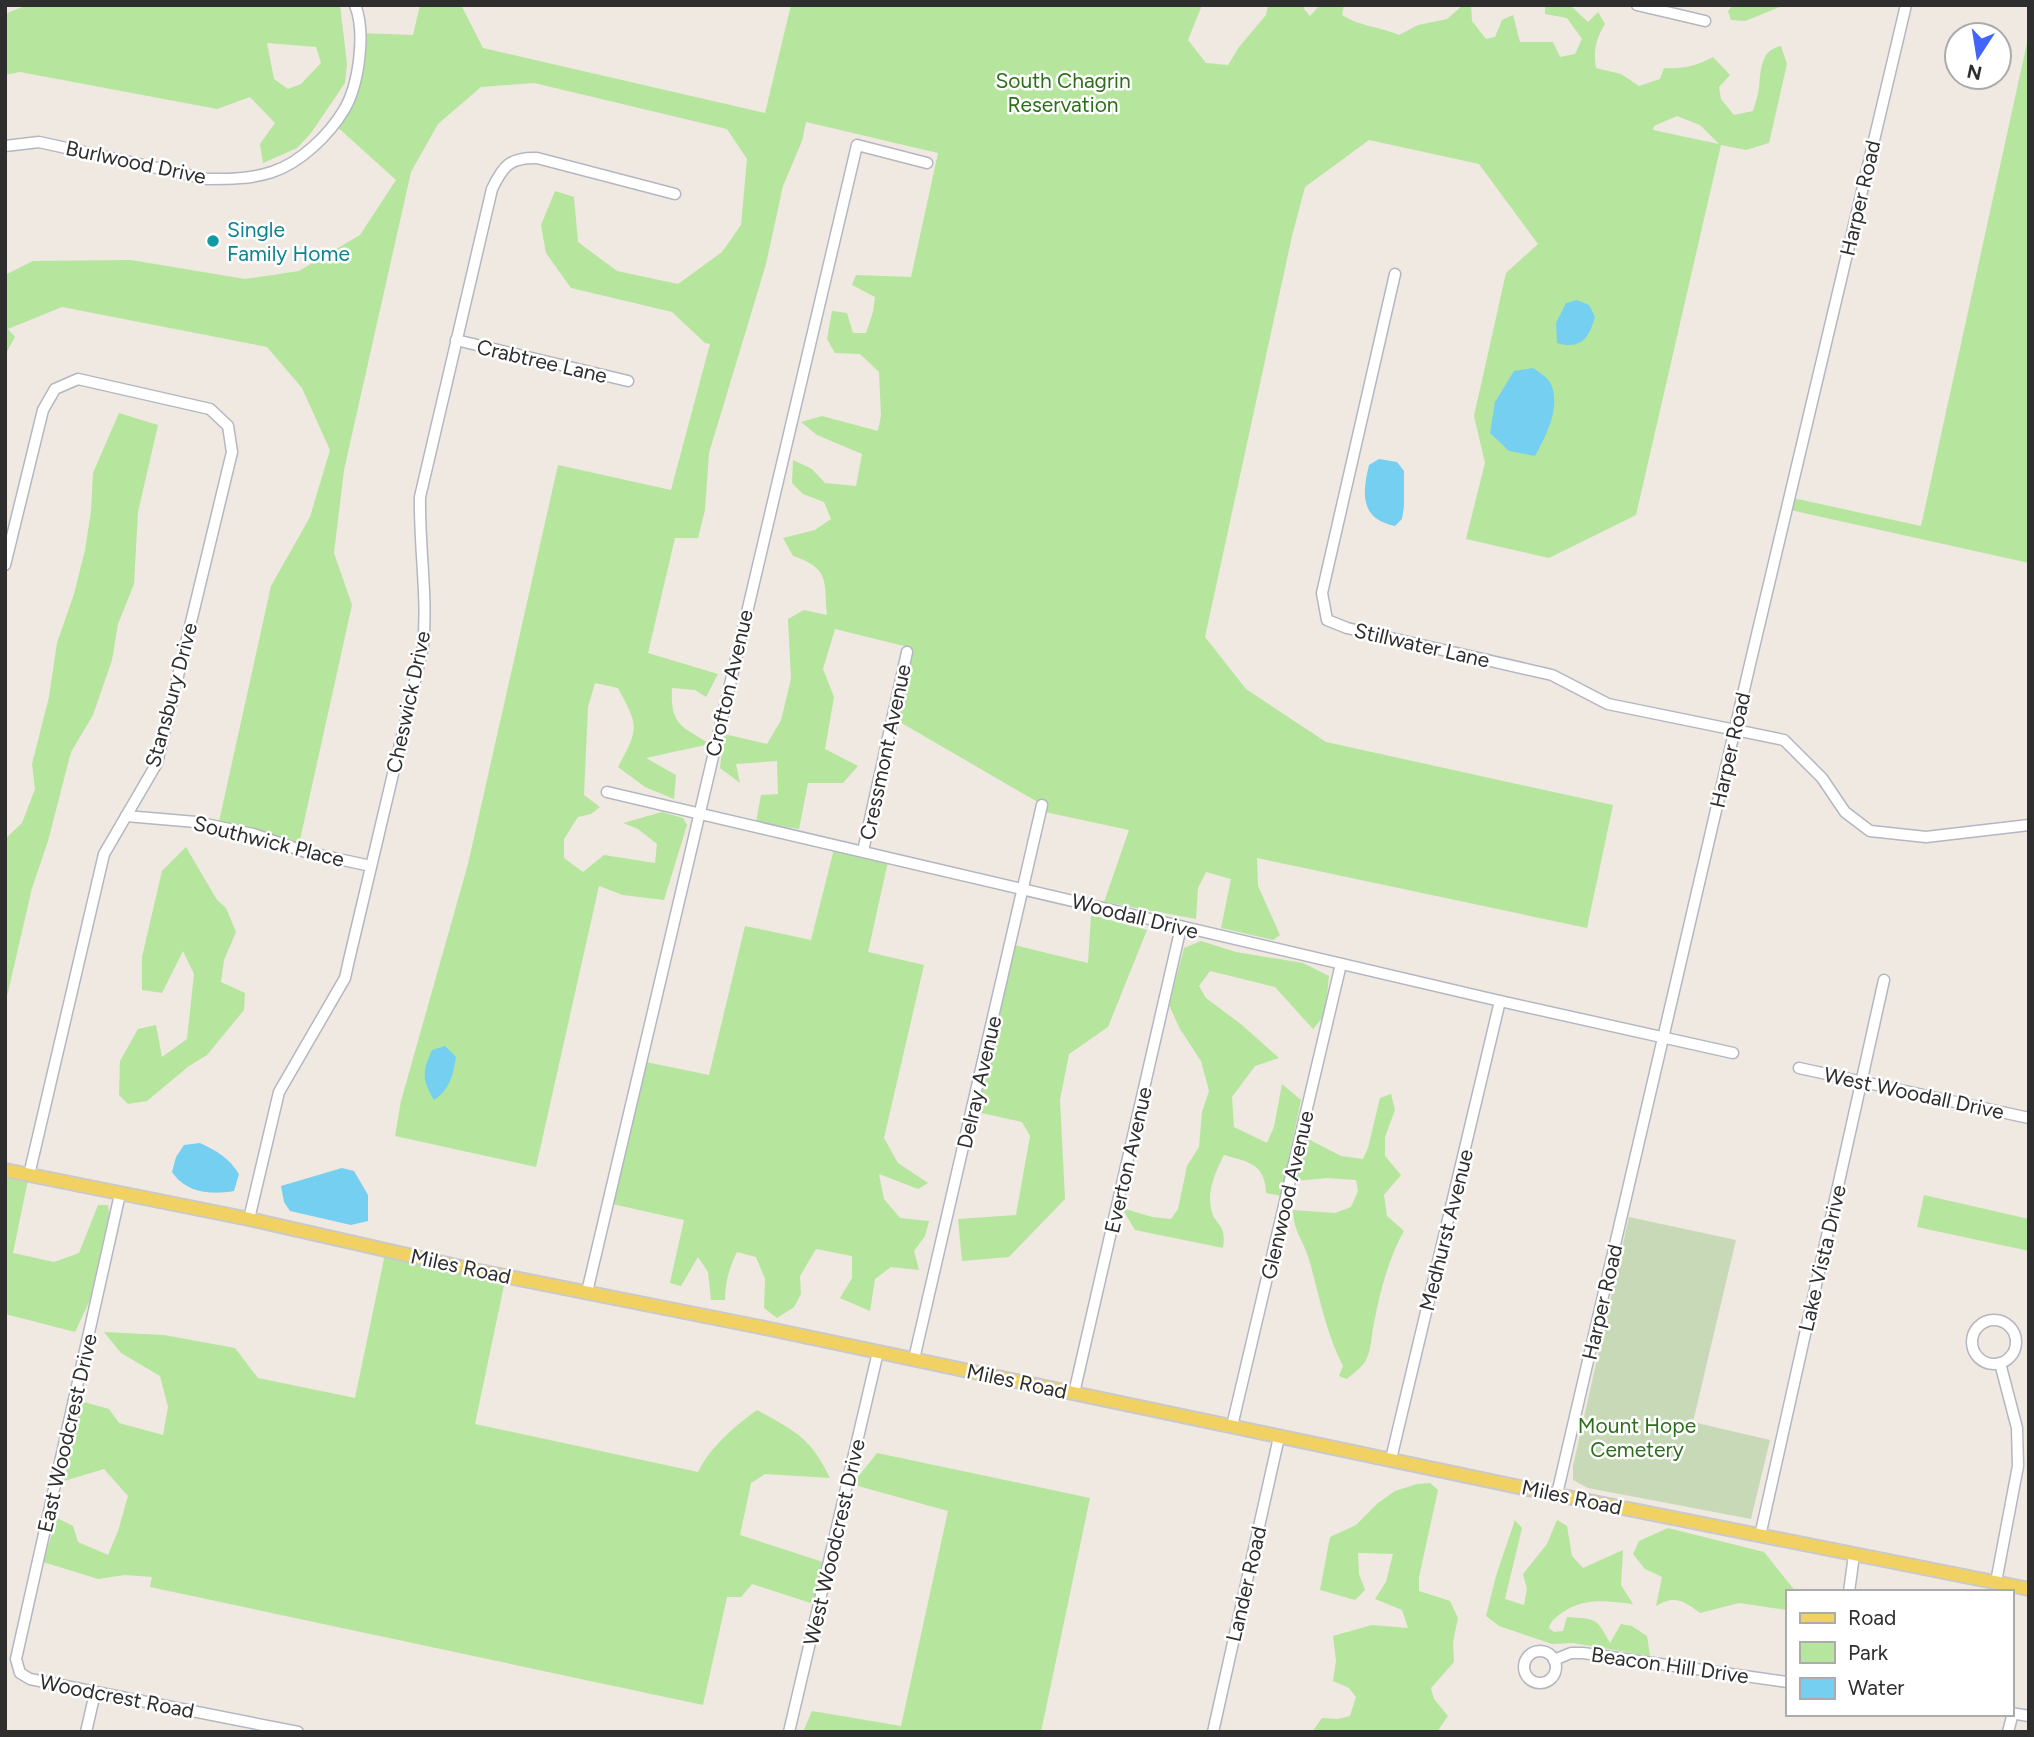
<svg xmlns="http://www.w3.org/2000/svg" width="2034" height="1737" viewBox="0 0 2034 1737" font-family="Figtree,sans-serif">
  <rect width="100%" height="100%" fill="#efe9e1"/>
  <!-- green -->
  <g fill="#b6e59e" fill-rule="evenodd">
    <path d="M27,5H340L347,64L345,83L311,133L297,148L263,163L260,144L275,123L250,97L217,109L20,72L5,75V14ZM267,43L316,47L321,63L301,84L288,89L274,79Z"/>
    <path d="M420,5H461L483,48L765,113L791,5H1202L1188,40L1206,63L1228,65L1239,47L1266,15L1268,5H1305L1304,9L1310,16L1320,5H1344L1342,15C1359,26 1380,27 1399,35L1418,25L1447,19L1463,5H1471L1472,21L1486,39L1495,37L1502,20L1513,15L1520,42H1553L1560,57L1575,54L1582,39L1567,18L1545,14V7L1571,6L1588,22L1598,12L1605,24C1596,39 1593,50 1596,68L1621,74L1639,86L1660,79L1664,68C1683,69 1697,66 1713,57L1730,75L1719,87L1721,99L1734,115L1753,111C1755,104 1758,96 1759,88C1761,71 1760,50 1781,46L1787,64L1769,143L1746,150L1721,145L1636,515L1549,558L1466,539L1485,463L1474,416L1506,273L1538,244L1479,164L1369,140L1305,187L1292,236L1205,637L1246,689L1326,742L1613,805L1587,928L1257,858L1258,886L1280,935L1273,940L1221,928L1231,879L1206,872L1198,888L1196,919L1104,902L1129,830L1040,811L1041,804L893,718L908,647L835,629L823,669L834,697L825,749L858,766L843,783H808L799,829L756,822L761,795L778,794L777,761L736,764L740,783L720,768L724,734L767,744L781,720L791,679L788,619L804,610L827,615C824,581 830,568 793,556L783,538L815,530L831,519L824,502L803,494L792,483L793,460L812,469L825,483L856,486L862,454L817,435L801,422L822,416L878,431L881,415L879,372L860,354L835,353L827,339L832,311L847,313L853,333H866L873,312L875,297L852,285L856,275L911,277L938,153L806,122L802,141L783,186L766,264L709,453L705,510L698,538H675L648,653L718,674L706,697L695,690L672,688C670,725 681,726 710,744L646,758L676,775L674,799L645,787L618,767C639,728 639,727 618,688L595,683L588,707L584,795L600,807L591,814L578,817L564,839V858L583,872L604,855L655,863L657,844L638,829L623,823L662,812L683,818L687,825L664,900L623,895L599,886L536,1167L395,1136L401,1101L468,864L558,465L671,490L710,344L705,343L672,312L571,288L546,253L541,225L555,191L574,197L578,242L617,271L678,284L722,252L741,225L747,159L727,129L534,83L481,87L438,124L411,172L344,470L334,553L352,605L298,849L218,826L271,586L310,517L330,450L302,388L267,347L62,307L8,329L15,337L5,355V275L33,261L131,260L245,279L299,271L360,235L396,180L334,124L346,108L360,33L413,35ZM1677,116L1700,125L1719,144L1653,130L1654,126Z"/>
    <path d="M1733,5H1785L1745,21L1731,20L1728,11Z"/>
    <path d="M2029,34V563L1790,510L1793,498L1921,526Z"/>
    <path d="M119,413L158,425L138,512L134,584L118,624L112,660L93,715L71,752L48,841L32,888L6,1001L5,1020V839L22,823L35,789L32,764L49,697L57,643L74,594L85,550L91,511L93,473Z"/>
    <path d="M835,845L889,857L868,952L924,965L884,1138L898,1163L928,1183L918,1189L879,1174L884,1199L900,1218L929,1221L925,1236L914,1251L919,1270L891,1267L875,1279L870,1311L840,1298L852,1278V1256L816,1249L800,1276L801,1294L794,1307L777,1318L764,1308L765,1279L756,1257L737,1252C729,1268 725,1283 725,1300H711L708,1272L698,1257L681,1286L670,1283L684,1220L608,1203L641,1061L709,1075L745,926L811,940Z"/>
    <path d="M186,847L217,900L226,908L236,932L224,960L221,982L245,993L244,1010L207,1055L189,1066L147,1101L128,1104L119,1095L120,1061L138,1029L156,1025L162,1057L187,1039L194,974L183,951L162,993L142,990V957L162,871Z"/>
    <path d="M1091,915L1147,930L1108,1027L1069,1054L1060,1100L1065,1199L1009,1257L962,1261L958,1219L1016,1215L1030,1136L1022,1122L972,1111L1010,944L1088,963Z"/>
    <path d="M1201,941L1236,952L1303,963L1329,976L1325,1015L1313,1029L1275,987L1210,971L1199,986L1206,998L1242,1025L1279,1058L1255,1066L1232,1097L1234,1127L1267,1143L1274,1127L1282,1084L1301,1100L1281,1196L1266,1193C1265,1163 1248,1162 1224,1155C1216,1171 1207,1189 1211,1208C1214,1227 1227,1221 1223,1248L1135,1230L1122,1208L1152,1217L1171,1219L1178,1209L1187,1166L1199,1147L1202,1112L1209,1091L1201,1061L1180,1029L1169,1005L1184,948Z"/>
    <path d="M1391,1094L1395,1110L1385,1137V1156L1401,1175L1384,1195L1387,1216L1404,1231C1388,1259 1380,1292 1374,1323C1371,1336 1372,1348 1366,1360C1362,1368 1353,1373 1347,1379L1339,1376L1343,1366C1325,1331 1319,1293 1308,1256C1302,1239 1293,1229 1293,1210L1335,1213L1351,1207L1358,1191L1356,1180L1327,1178L1296,1181L1302,1139L1310,1140L1341,1156L1363,1159L1368,1148L1380,1098Z"/>
    <path d="M5,1170L29,1175L13,1253L54,1262L79,1253L98,1205H108L109,1214L90,1300L75,1332L5,1314Z"/>
    <path d="M1924,1195L2029,1219V1251L1917,1227Z"/>
    <path d="M386,1249L506,1276L475,1424L698,1472C711,1446 735,1426 757,1410C796,1432 810,1437 830,1478L765,1474L751,1483L740,1535L823,1562L814,1604L752,1584L741,1597H727L703,1705L150,1587L152,1577L125,1575L98,1579L43,1562L57,1518L73,1526L78,1542L108,1555L118,1531L128,1496L104,1469L64,1481L80,1401L109,1409L119,1423L163,1435L168,1407L160,1376L121,1353L104,1332L164,1335L235,1348L258,1378L355,1398Z"/>
    <path d="M877,1453L1090,1498L1041,1732H803L812,1711L901,1726L948,1511L858,1486V1477Z"/>
    <path d="M1430,1483L1438,1490L1419,1577V1591L1450,1601L1458,1618L1453,1642L1454,1662L1431,1688L1434,1699L1448,1716L1437,1732H1312L1322,1718L1338,1719L1350,1716L1356,1697L1349,1688L1333,1681L1336,1661L1333,1636L1372,1625L1408,1628L1402,1610L1375,1599L1386,1582L1393,1554L1358,1553L1359,1574L1365,1590L1355,1600L1320,1590L1330,1537L1356,1525L1378,1503L1395,1491L1417,1484Z"/>
    <path d="M1515,1520L1522,1528L1505,1599L1524,1605L1527,1589L1523,1574L1547,1544L1557,1520L1567,1526L1572,1556L1583,1568L1623,1550L1621,1585L1633,1604C1608,1601 1585,1597 1563,1612C1556,1617 1551,1620 1549,1628L1554,1632L1563,1631L1567,1617C1596,1619 1596,1617 1610,1643L1621,1624L1632,1626L1647,1636L1650,1656L1573,1643L1552,1644L1499,1626L1486,1616L1496,1576Z"/>
    <path d="M1668,1528L1764,1552L1796,1592H1787V1610L1739,1603L1700,1613C1683,1600 1675,1595 1656,1606L1662,1577L1645,1569L1633,1554L1639,1541Z"/>
  </g>
  <!-- cemetery -->
  <path fill="#c8d9b8" d="M1629,1217L1736,1240L1693,1422L1770,1440L1751,1519L1588,1488L1573,1480V1466Z"/>
  <!-- water -->
  <g fill="#75cff0">
    <path d="M1577,300L1589,305L1595,317C1589,338 1581,350 1557,343L1556,323L1566,303Z"/>
    <path d="M1533,368C1539,372 1547,377 1550,382C1562,406 1546,436 1535,456L1509,451L1490,433L1495,402L1514,371Z"/>
    <path d="M1379,459L1397,462L1404,471V506L1402,519L1395,526C1360,519 1362,494 1369,465Z"/>
    <path d="M445,1046L456,1057C453,1075 450,1089 434,1100C422,1080 422,1072 432,1050Z"/>
    <path d="M200,1143C217,1151 229,1158 239,1174L234,1191C211,1195 186,1193 172,1172L176,1157L184,1145Z"/>
    <path d="M342,1168L354,1171L368,1195V1221L351,1225L290,1211L284,1202L281,1186Z"/>
  </g>
  <g fill="none" stroke-linecap="round" stroke-linejoin="round">
    <!-- minor casing -->
    <g stroke="#b4b7c1" stroke-width="13">
      <g id="minor">
        <path d="M1637,5L1705,21"/>
        <path d="M5,146L39,142L207,179C229,179 251,179 272,172C300,163 329,135 344,110C359,85 366,32 355,5"/>
        <path d="M1395,274L1322,593L1327,620L1347,628L1552,675L1608,704L1784,740L1822,778L1845,812L1870,831L1926,837L2029,825"/>
        <path d="M456,340L628,381"/>
        <path d="M5,565L43,410L55,389L78,379L210,409L228,426L232,452L157,763L104,854L29,1175"/>
        <path d="M607,792L1500,1001L1733,1053"/>
        <path d="M126,816L196,822L253,834L306,852L371,866"/>
        <path d="M863,851L907,652"/>
        <path d="M1799,1068L2029,1118"/>
        <path d="M120,1194L16,1659L20,1673L30,1679L298,1732"/>
        <path d="M249,1219L279,1092L345,978L349,960L423,647C428,596 419,548 420,497L492,189C503,166 510,157 537,158L675,194"/>
        <path d="M587,1292L857,145L927,163"/>
        <circle cx="1994" cy="1342" r="22"/>
        <path d="M914,1359L1042,805"/>
        <path d="M1074,1393L1181,927"/>
        <path d="M1232,1426L1341,964"/>
        <path d="M1391,1459L1500,1001"/>
        <path d="M1557,1494L1750,664L1906,5"/>
        <path d="M1760,1536L1884,980"/>
        <path d="M1996,1582L2018,1466L2017,1428L2000,1363"/>
        <path d="M1849,1592L1854,1555"/>
        <circle cx="1540" cy="1667" r="16"/>
        <path d="M1554,1660L1571,1653H1583L1787,1682"/>
        <path d="M2011,1713L2029,1716"/>
        <path d="M86,1732L95,1693"/>
        <path d="M789,1732L878,1352"/>
        <path d="M1213,1732L1279,1437"/>
        <path d="M2008,1732L2013,1713"/>
      </g>
    </g>
    <!-- major casing -->
    <g stroke="#c9c9c9" stroke-width="16">
      <path id="major" d="M5,1170L249,1219L474,1270L760,1327L1538,1491L2029,1589"/>
    </g>
    <!-- minor -->
    <use href="#minor" stroke="#fff" stroke-width="10"/>
    <!-- major -->
    <use href="#major" stroke="#f2d163" stroke-width="12"/>
  </g>
  <!-- markers -->
  <circle fill="#0f9aa8" stroke="#fff" stroke-width="2.5" cx="213" cy="241" r="7"/>
  <g text-anchor="middle" dominant-baseline="central" stroke-width="5" stroke-linejoin="round" paint-order="stroke">
    <!-- park labels -->
    <g font-size="21" fill="#2c6e1b" stroke="#fff">
      <text x="1063" y="80">South Chagrin<tspan x="1063" dy="24">Reservation</tspan></text>
      <text x="1637" y="1425">Mount Hope<tspan x="1637" dy="24">Cemetery</tspan></text>
    </g>
    <!-- street labels -->
    <g font-size="21" fill="#2e2e2e" stroke="#fff">
      <text transform="translate(136 162) rotate(12)">Burlwood Drive</text>
      <text transform="translate(1860 198) rotate(-77)">Harper Road</text>
      <text transform="translate(542 361) rotate(13)">Crabtree Lane</text>
      <text transform="translate(1422 645) rotate(13)">Stillwater Lane</text>
      <text transform="translate(729 683) rotate(-77)">Crofton Avenue</text>
      <text transform="translate(171 695) rotate(-75)">Stansbury Drive</text>
      <text transform="translate(408 702) rotate(-78)">Cheswick Drive</text>
      <text transform="translate(1730 750) rotate(-77)">Harper Road</text>
      <text transform="translate(885 752) rotate(-78)">Cressmont Avenue</text>
      <text transform="translate(269 841) rotate(14)">Southwick Place</text>
      <text transform="translate(1135 916) rotate(14)">Woodall Drive</text>
      <text transform="translate(979 1082) rotate(-77)">Delray Avenue</text>
      <text transform="translate(1914 1093) rotate(12)">West Woodall Drive</text>
      <text transform="translate(1128 1160) rotate(-77)">Everton Avenue</text>
      <text transform="translate(1287 1195) rotate(-77)">Glenwood Avenue</text>
      <text transform="translate(1446 1230) rotate(-76)">Medhurst Avenue</text>
      <text transform="translate(1822 1258) rotate(-77)">Lake Vista Drive</text>
      <text transform="translate(461 1266) rotate(12)">Miles Road</text>
      <text transform="translate(1602 1302) rotate(-77)">Harper Road</text>
      <text transform="translate(1017 1381) rotate(12)">Miles Road</text>
      <text transform="translate(67 1433) rotate(-77)">East Woodcrest Drive</text>
      <text transform="translate(1572 1497) rotate(12)">Miles Road</text>
      <text transform="translate(834 1542) rotate(-77)">West Woodcrest Drive</text>
      <text transform="translate(1246 1584) rotate(-77)">Lander Road</text>
      <text transform="translate(1670 1665) rotate(8)">Beacon Hill Drive</text>
      <text transform="translate(117 1696) rotate(11)">Woodcrest Road</text>
    </g>
    <!-- culture labels -->
    <g font-size="21" fill="#0d838f" stroke="#fff" text-anchor="start">
      <text x="227" y="229">Single<tspan x="227" dy="24">Family Home</tspan></text>
    </g>
  </g>
  <!-- border -->
  <rect width="2034" height="1737" fill="none" stroke="#2e2e2e" stroke-width="14"/>
  <!-- legend -->
  <rect x="1786" y="1590" width="228" height="126" fill="#ffffff" stroke="#ababab" stroke-width="2"/>
  <rect x="1800" y="1613" width="35" height="10" fill="#f2d163" stroke="#ababab" stroke-width="2"/>
  <text x="1848" y="1625" font-size="21" fill="#2e2e2e">Road</text>
  <rect x="1800" y="1642" width="35" height="21" fill="#b6e59e" stroke="#ababab" stroke-width="2"/>
  <text x="1848" y="1660" font-size="21" fill="#2e2e2e">Park</text>
  <rect x="1800" y="1678" width="35" height="21" fill="#75cff0" stroke="#ababab" stroke-width="2"/>
  <text x="1848" y="1695" font-size="21" fill="#2e2e2e">Water</text>
  <!-- north arrow -->
  <g transform="translate(1978 56) rotate(192)"><circle r="33" fill="#ffffff" stroke="#ababab" stroke-width="2"/>
  <path d="M0-5L12 26L0 18L-12 26Z" fill="#4264fb"/>
  <text y="-10" font-size="19" font-weight="bold" text-anchor="middle" fill="#2e2e2e">N</text>
  </g>
</svg>
